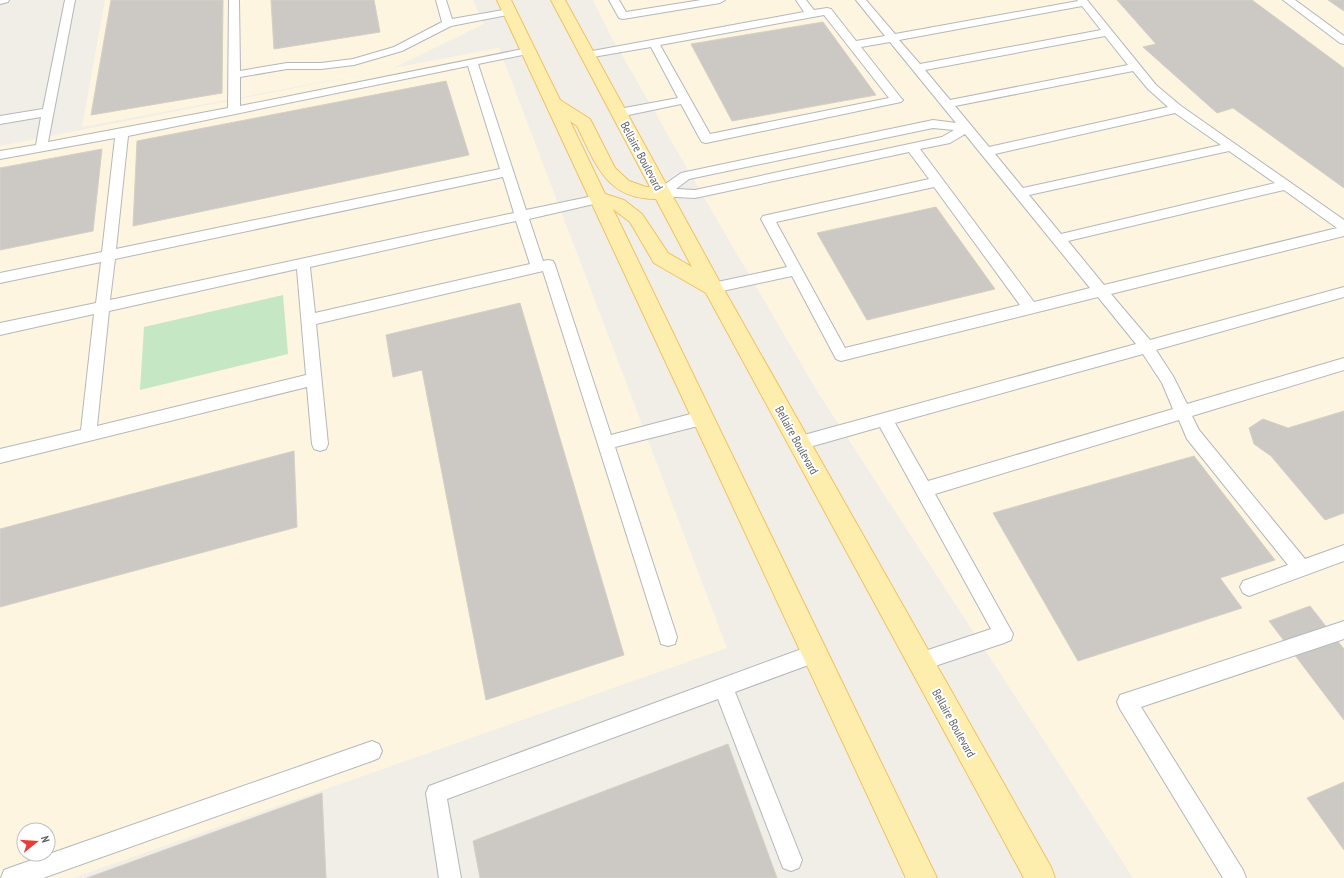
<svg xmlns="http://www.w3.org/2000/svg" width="1344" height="878" viewBox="0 0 1344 878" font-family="'PT Sans Narrow',sans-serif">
  <rect width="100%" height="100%" fill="#f0eee7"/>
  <!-- commercial -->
  <g fill="#fdf5df" fill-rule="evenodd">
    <path d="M105,0H473L484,24L393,68L499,48L727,648L73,878H0V146L381,71L82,127ZM24,830H48V854H24Z"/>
    <path d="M593,0H1344V878H1133L817,391L706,201L611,36Z"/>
  </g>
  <!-- green -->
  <path fill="#c5e7c4" d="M283,295L288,354L140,390L144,327Z"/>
  <!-- building -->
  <g fill="#ccc9c4" stroke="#d5cfc5">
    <path d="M111,0H223L222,93L91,115Z"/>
    <path d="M271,0H374L380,32L274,49Z"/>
    <path d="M1117,0H1252L1344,68V188L1233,108L1217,113L1143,47L1156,44Z"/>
    <path d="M1328,0H1344V11Z"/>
    <path d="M823,22L876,95L732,121L691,44Z"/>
    <path d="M446,81L469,155L133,226L137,141Z"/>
    <path d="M102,149L93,231L0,250V168Z"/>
    <path d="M936,207L995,289L867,320L817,233Z"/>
    <path d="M520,303L624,655L486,700L422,370L393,377L386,335Z"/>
    <path d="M1344,411V513L1325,520L1271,456L1254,444L1249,428L1263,419L1288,428Z"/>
    <path d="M294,451L297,527L0,607V529Z"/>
    <path d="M1194,456L1275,560L1220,578L1242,608L1078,661L993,513Z"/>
    <path d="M1310,606L1344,649V720L1269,621Z"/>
    <path d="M728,744L777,878H480L473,841Z"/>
    <path d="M1344,782V850L1307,798Z"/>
    <path d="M322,793L326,878H87Z"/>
  </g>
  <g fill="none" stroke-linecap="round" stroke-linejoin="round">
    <!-- lane casing -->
    <g stroke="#b4b7bb" stroke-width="2">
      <g id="lane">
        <path d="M0,0H9L8,2L0,4Z"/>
        <path d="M65,0H75L48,142L228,108L229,0H239L240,71L287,63H321L353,59L394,47L442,22L436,0H446L452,19L509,9L513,10L514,12L513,14L451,26L402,51L354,65L321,69H287L240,77V106L528,48L532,49L533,51L532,53L478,64L526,210L598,195L603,196L604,199L603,202L598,203L529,219L543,261L548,260L553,261L555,265L611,435L702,411L708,413L710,418L708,423L702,425L615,447L677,637L675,644L668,646L661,644L659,637L543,271L316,324L328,444L326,449L320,451L314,449L312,444L307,387L0,463V449L81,430L94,314L0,335V323L96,303L101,262L0,283V273L102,252L115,138L0,159V151L36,145L41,117L0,124V116L43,109ZM468,66L500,169L116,249L128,136ZM503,177L514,213L110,300L115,259ZM516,221L530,264L315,313L310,267ZM297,269L306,375L97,426L109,311Z"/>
        <path d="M609,0H619L626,12L701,0H725L720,3L623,19L619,18Z"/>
        <path d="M796,0H806L814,10L827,8L831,9L856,41L885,36L856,0H866L895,34L1078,1L1077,0H1087L1156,85L1181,106L1344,220V236L1111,294L1150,340L1344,287V297L1156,350L1173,376L1187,404L1344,358V370L1192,416L1199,430L1305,559L1344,545V561L1249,596L1243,593L1240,587L1243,581L1288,565L1187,439L1179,420L935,494L1013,634L1011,640L1004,643L920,671L913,669L911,662L913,655L991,629L880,427L799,450L793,448L791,443L793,438L1136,344L1098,297L841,361L836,359L792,276L713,293L708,292L706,288L708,284L787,267L761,219L763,216L929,179L909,152L695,198L657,196L656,193L657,190L681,173L933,120L956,123L890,42L861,47L901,98L903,100L901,102L706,143L702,142L700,139L681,104L619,117L615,116L613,113L615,110L619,109L678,98L651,47L587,58L582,55L587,52L804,12ZM1082,6L1101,30L920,64L899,40ZM824,15L889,98L710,134L660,45ZM1105,36L1128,65L950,100L925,70ZM1133,71L1148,89L1168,107L989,147L955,106ZM1175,113L1221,145L1023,188L995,154ZM933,128L954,130L942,137L695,190L676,189L689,179ZM965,134L982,155L1090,288L1034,302L920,149L950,143ZM1229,151L1275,183L1061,234L1029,195ZM934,187L1020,305L845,348L776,222ZM1284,190L1337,228L1104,285L1068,241ZM1143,354L1162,383L1173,409L928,481L895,423Z"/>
        <path d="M1283,0H1295L1344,36V44L1340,43Z"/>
        <path d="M1344,621V639L1141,707L1243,870L1246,878H1223L1120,709L1117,702L1120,695Z"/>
        <path d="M815,644L822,646L824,653L822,660L735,692L802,860L799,868L791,871L783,868L718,699L447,799L461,878H439L426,793L429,786Z"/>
        <path d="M372,741L379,744L382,751L379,758L372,761L43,878H1L4,870L12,867Z"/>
      </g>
    </g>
    <!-- primary casing -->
    <g stroke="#f0c260" stroke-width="2">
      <path id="primary" d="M497,0H511L560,100L590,119L615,168L629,181L646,187H650L551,0H565L722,286L1051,867L1055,878H1024L706,293L654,263L630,222L613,209L937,878H906ZM570,121L577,126C596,164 606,199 656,199L692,267L668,253L642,214L624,200L605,194Z"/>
    </g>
    <!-- lane -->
    <use href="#lane" fill="#fff" fill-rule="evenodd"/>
    <!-- primary -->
    <use href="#primary" fill="#feeeae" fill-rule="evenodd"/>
  </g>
  <g text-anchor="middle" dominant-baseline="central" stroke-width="4" stroke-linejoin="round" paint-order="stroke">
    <!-- street labels -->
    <g font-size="12" fill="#5e6267" stroke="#fff">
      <text transform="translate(642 156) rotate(62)">Bellaire Boulevard</text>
      <text transform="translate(797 440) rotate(61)">Bellaire Boulevard</text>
      <text transform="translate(954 723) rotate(61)">Bellaire Boulevard</text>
    </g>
  </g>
  <!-- north arrow -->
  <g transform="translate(36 842) rotate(73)"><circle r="19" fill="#ffffff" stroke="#bfc0c2"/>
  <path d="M0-3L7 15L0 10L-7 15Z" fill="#e73d36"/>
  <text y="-6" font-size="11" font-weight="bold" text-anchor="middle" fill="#5e6267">N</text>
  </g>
</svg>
